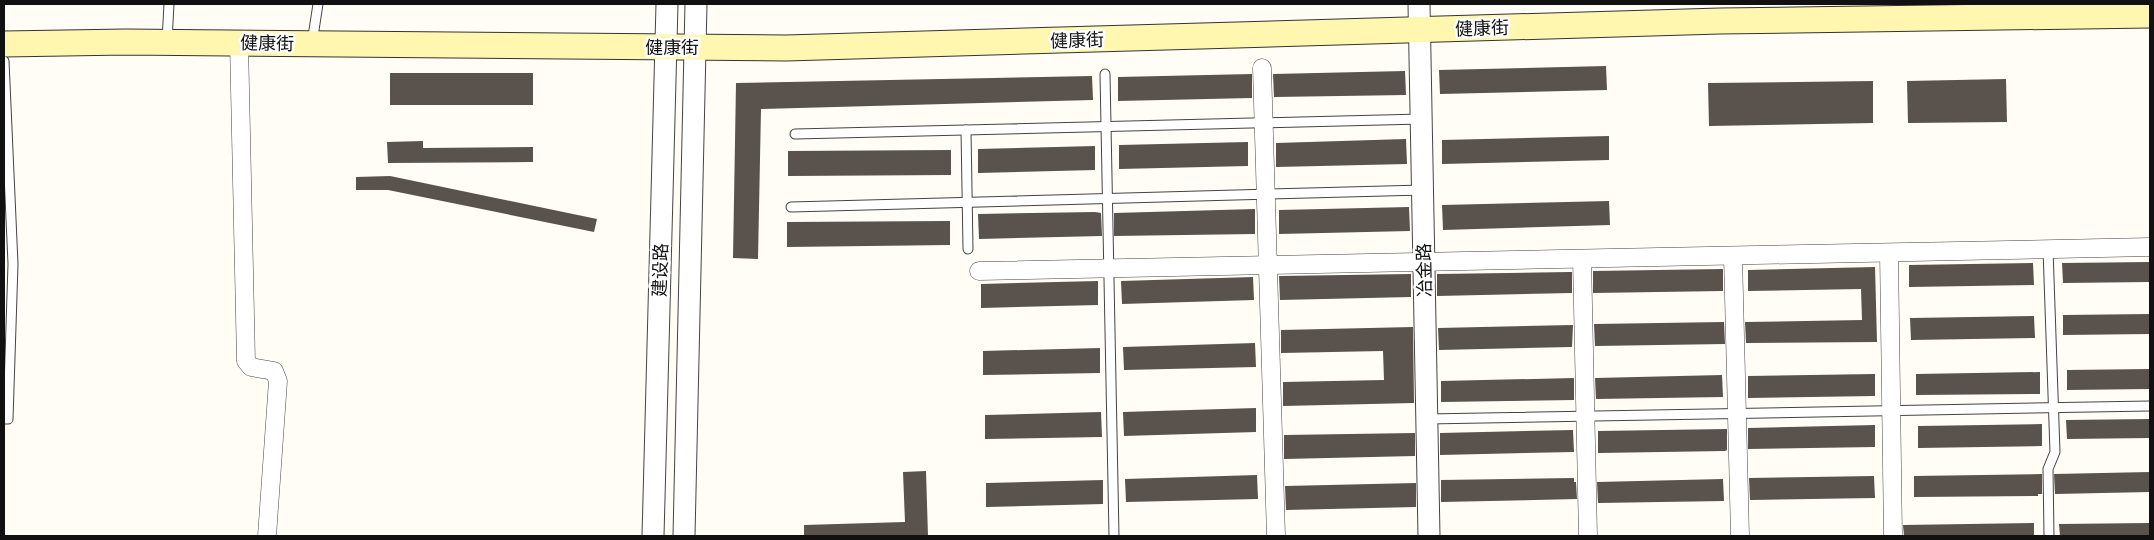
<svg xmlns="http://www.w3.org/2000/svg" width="2154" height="540" viewBox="0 0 2154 540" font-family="'IBM Plex Serif','Noto Sans SC',serif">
  <rect width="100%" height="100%" fill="#fffdf5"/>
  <!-- building -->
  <g fill="#5a524d">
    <path d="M1606,66L1607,90L1440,94L1439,70Z"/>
    <path d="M1405,71L1406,95L1274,97L1273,74Z"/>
    <rect x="390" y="73" width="143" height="32"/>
    <path d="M1252,74V98L1118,101V77Z"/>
    <path d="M1092,76L1093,100L761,109L758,259L733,258L736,83Z"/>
    <path d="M2006,79L2007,122L1908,123L1907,81Z"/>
    <path d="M1873,81V123L1709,126L1708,83Z"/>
    <path d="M1609,136V160L1442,164V140Z"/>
    <path d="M1406,139L1407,164L1276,167V143Z"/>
    <path d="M423,141V148L533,147V162L388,163L387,142Z"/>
    <path d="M1248,142V166L1119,169V145Z"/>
    <path d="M1095,146V170L978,173V149Z"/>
    <path d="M951,150V175L788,176V151Z"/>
    <path d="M390,176L597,219L594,232L388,190H356V177Z"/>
    <path d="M1609,201L1610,225L1443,230L1442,205Z"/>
    <path d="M1409,207L1410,231L1279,234V210Z"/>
    <path d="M1255,209V234L1114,236V213Z"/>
    <path d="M1095,212L1101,213L1102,236L979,239L978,214Z"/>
    <path d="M950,221V245L787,247V222Z"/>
    <path d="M2150,262V282L2063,283L2062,263Z"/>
    <path d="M2033,263L2034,285L1909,287V265Z"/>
    <path d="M1875,267L1877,342L1746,343L1745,322L1862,320L1861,289L1748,291V270Z"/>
    <path d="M1723,269V291L1593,293V271Z"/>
    <path d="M1570,272H1572V293L1437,296V274Z"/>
    <path d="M1411,274V297L1280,300L1279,276Z"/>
    <path d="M1253,277L1254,300L1122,304L1121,281Z"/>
    <path d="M1098,281V305L981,308V284Z"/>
    <path d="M2150,314V334L2063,335V315Z"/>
    <path d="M2034,316L2035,338L1911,340L1910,318Z"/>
    <path d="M1724,322L1725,344L1595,346L1594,324Z"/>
    <path d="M1573,325L1572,347L1439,350L1438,328Z"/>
    <path d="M1413,327L1414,403L1283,406V382L1384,380L1383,351L1281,353V330Z"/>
    <path d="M1255,343L1256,367L1124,370L1123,347Z"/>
    <path d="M1100,348V373L983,375V351Z"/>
    <path d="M2150,369V389L2067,390V370Z"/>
    <path d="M2040,372V394L1916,395V374Z"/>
    <path d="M1875,374V396L1748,398V376Z"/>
    <path d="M1722,375L1723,397L1596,399L1595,378Z"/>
    <path d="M1574,378V400L1441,402V381Z"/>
    <path d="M1256,408V432L1124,436L1123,412Z"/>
    <path d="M1101,412L1102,437L985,439V415Z"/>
    <path d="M2150,419V438L2067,439L2066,420Z"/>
    <path d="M2042,424V446L1918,448V426Z"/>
    <path d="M1875,425V447L1748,449V428Z"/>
    <path d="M1727,429V450L1725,451L1598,453V431Z"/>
    <path d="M1573,430L1574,452L1440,455V433Z"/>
    <path d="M1415,433V456L1284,459V435Z"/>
    <path d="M926,471L928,536H804V525L905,522L903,472Z"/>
    <path d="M2150,472V492L2055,494L2054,474Z"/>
    <path d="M2042,474V494H2038V496L1914,497V476Z"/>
    <path d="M1257,475L1258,499L1126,502L1125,479Z"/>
    <path d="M1874,476L1875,498L1750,500L1749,478Z"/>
    <path d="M1574,478V482H1576L1577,499L1441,502V480Z"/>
    <path d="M1723,479L1724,501L1598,503L1597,482Z"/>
    <path d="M1103,480V504L986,507V483Z"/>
    <path d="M1416,483V507L1286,510L1285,486Z"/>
    <path d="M2034,523V536H1904L1903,525Z"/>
    <path d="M2150,523V536H2060L2059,524Z"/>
  </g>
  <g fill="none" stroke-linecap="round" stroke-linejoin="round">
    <!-- service casing -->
    <g stroke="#444" stroke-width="11">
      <g id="service">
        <path d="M167,41L169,4"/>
        <path d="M312,43L318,4"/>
        <path d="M4,61L13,264L8,419H4"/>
        <path d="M1105,74L1114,536"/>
        <path d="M966,130L968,249"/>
        <path d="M795,134L1422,119"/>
        <path d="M791,207L1423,190"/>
        <path d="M2048,249L2055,452L2048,469L2049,536"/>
        <path d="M1427,419L2150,406"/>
      </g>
    </g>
    <!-- minor casing -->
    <g stroke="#444" stroke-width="19">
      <g id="minor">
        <path d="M239,43L246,361L251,367L274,371L278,381L267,536"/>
        <path d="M1262,68L1276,536"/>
        <path d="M1889,253L1893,536"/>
        <path d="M1733,256L1740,536"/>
        <path d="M1582,259L1588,536"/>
        <path d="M979,271L2150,247"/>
      </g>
    </g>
    <!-- tertiary casing -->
    <g stroke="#444" stroke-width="23">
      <g id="tertiary">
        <path d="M1419,4L1429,536"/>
        <path d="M653,536L667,4"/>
        <path d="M684,536L696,4"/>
      </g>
    </g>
    <!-- secondary casing -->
    <g stroke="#333" stroke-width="27">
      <path id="secondary" d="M4,44L126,42L786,48L1720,21L2150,15"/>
    </g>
    <!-- service -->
    <use href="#service" stroke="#fff" stroke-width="9"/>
    <!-- minor -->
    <use href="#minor" stroke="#fff" stroke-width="18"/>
    <!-- tertiary -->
    <use href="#tertiary" stroke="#fff" stroke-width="21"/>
    <!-- secondary -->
    <use href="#secondary" stroke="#fff6b0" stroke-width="25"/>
  </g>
  <g text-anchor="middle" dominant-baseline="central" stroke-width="5" stroke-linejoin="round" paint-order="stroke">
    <!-- street labels -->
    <g font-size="18" fill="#111" stroke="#fff">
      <text transform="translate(1482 28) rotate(-2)">健康街</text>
      <text transform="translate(1077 40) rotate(-2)">健康街</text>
      <text transform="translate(267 43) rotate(1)">健康街</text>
      <text x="672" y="47">健康街</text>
      <text transform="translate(660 270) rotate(-88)">建设路</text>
      <text transform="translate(1424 270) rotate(-91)">冶金路</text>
    </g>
  </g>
  <!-- border -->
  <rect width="2154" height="540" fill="none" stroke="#111111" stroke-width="10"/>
</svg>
